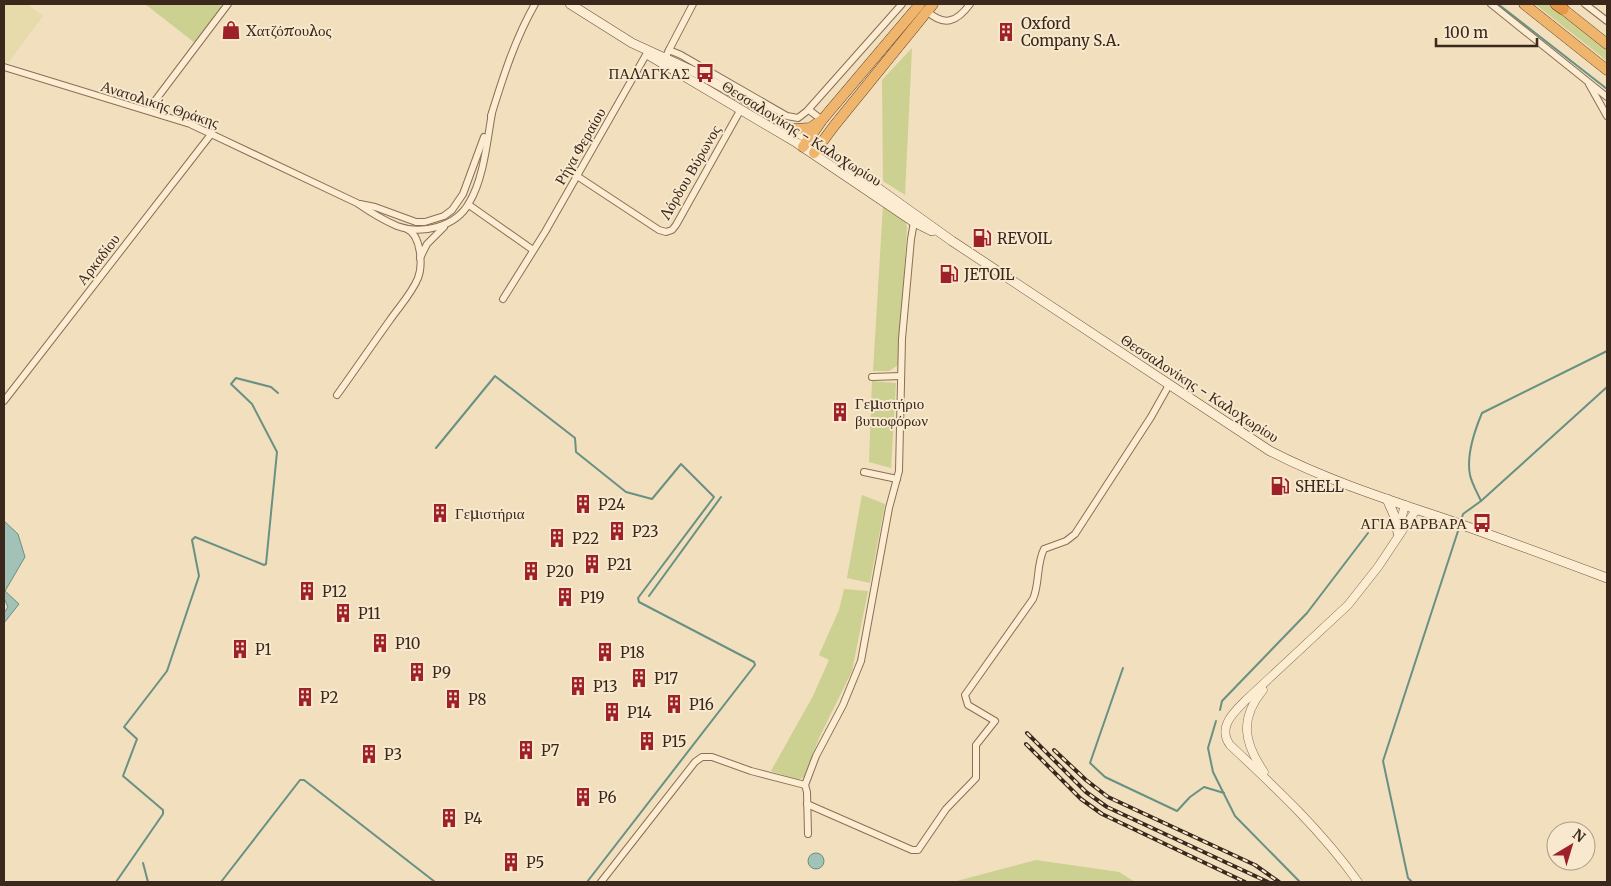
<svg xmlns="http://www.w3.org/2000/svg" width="1611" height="886" viewBox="0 0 1611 886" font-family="Merriweather,serif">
  <rect width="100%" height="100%" fill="#f1dfbe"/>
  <!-- farmland -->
  <path fill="#e7daab" d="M4,4H27L43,16L8,63L4,61Z"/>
  <!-- green -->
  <g fill="#ccd091">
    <path d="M145,4H218L222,7L195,43Z"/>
    <path d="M1535,4H1552L1607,48V61Z"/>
    <path d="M912,48L905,195L883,181L882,80Z"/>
    <path d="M883,206L905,218L907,228L898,365L889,371H873Z"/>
    <path d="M872,381L896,383L891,468L869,462Z"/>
    <path d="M862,495L885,504L870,583L847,578Z"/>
    <path d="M844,589L868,591L852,671L819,738L804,777L798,780L771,771L813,696L829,660L819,655L839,610Z"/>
    <path d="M1036,860L1119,872L1135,882H953Z"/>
  </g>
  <!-- water -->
  <g fill="#a2c2b7" stroke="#689184">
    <path d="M4,521L18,534L25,557L5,591L19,604L4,623V613L8,607L4,598Z"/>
    <circle cx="816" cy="861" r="8"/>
  </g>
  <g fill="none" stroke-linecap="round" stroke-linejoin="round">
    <!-- stream -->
    <g stroke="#689184" stroke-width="2">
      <path d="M1498,4L1607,89"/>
      <path d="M436,448L495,376L575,438L576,452L626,492L652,499L681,464L714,497L638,598L639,602L754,662L755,665L587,882"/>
      <path d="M1481,501L1607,387"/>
      <path d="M1461,521L1463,514L1481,501C1477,492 1472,484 1470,475C1466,455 1474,432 1482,413L1607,351"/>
      <path d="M649,596L721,497"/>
      <path d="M1123,668L1090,763L1105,777L1177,811L1190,797L1204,787L1224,793"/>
      <path d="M1220,710L1222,701L1307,613L1368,533"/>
      <path d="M1216,721L1208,748L1213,772L1235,816L1300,882"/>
      <path d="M143,863L148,882"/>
      <path d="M116,882L163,814V810L123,776L137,739L124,727L167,671L199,576L192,540L195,537L264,565L266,564L277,452L252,404L231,384L236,378L271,387L278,393"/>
      <path d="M221,882L300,780H304L435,882"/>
      <path d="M1412,882L1408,878L1383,761L1459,528"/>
    </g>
    <!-- minor casing -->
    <g stroke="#8b6f55" stroke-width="8">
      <g id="minor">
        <path d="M1491,4L1607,97"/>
        <path d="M1585,4L1607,21"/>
        <path d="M927,11C944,27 957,22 970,4"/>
        <path d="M669,50L693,4"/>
        <path d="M664,61L669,50L681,55L787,116L798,118L807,111L902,4"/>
        <path d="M4,67L190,124L357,203C370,212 383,220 397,226C422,235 456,227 469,203C484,178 487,141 492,113"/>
        <path d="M1589,84L1607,116"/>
        <path d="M148,110L228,4"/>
        <path d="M809,110L822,120"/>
        <path d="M491,116C503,77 515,39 535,4"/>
        <path d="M577,176L659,230L666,232L672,230L676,225L741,109"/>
        <path d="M360,204L375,207L416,222H425L444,216L452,210L463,194L484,137"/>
        <path d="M469,205L533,250"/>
        <path d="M420,258L427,244L444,227"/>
        <path d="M503,299L545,232L647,53"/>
        <path d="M872,377L901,376"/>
        <path d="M337,395C355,370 372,345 390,320C399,307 412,293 418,278C423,265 421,235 407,229"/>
        <path d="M4,401L212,133"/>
        <path d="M864,472L897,479"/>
        <path d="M807,804L912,850H918L946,809L976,778V745L995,721L968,705L965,695L1033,599C1040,583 1036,565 1044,549L1066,541L1075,534L1151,417L1169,385"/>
        <path d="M808,834L807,792L805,785L816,756L843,705L861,661L889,508L899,471L902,339L911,239L914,222"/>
        <path d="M601,882L695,762L702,757H712L751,771L805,785"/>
      </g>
    </g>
    <!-- tertiary casing -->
    <g stroke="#8b6f55" stroke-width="9">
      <g id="tertiary">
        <path d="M1398,531L1405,505"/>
        <path d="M1263,690C1239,719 1244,743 1264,772"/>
        <path d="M1358,882C1322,831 1276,788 1230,745C1217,727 1234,712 1246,700L1348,605L1378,567L1416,510"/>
      </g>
    </g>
    <!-- secondary casing -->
    <g stroke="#6c5039" stroke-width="10">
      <g id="secondary">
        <path d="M570,4L632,43L693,71L746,100L819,146L952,241L1270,451C1328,481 1392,501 1454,522C1505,540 1556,559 1607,578"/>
        <path d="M650,56L797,143L914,222L932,231"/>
        <path d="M1387,499L1395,517L1398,533"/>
      </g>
    </g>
    <!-- trunk casing -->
    <g stroke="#583d2a" stroke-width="11">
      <g id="trunk">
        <path d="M1524,4L1607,70"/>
        <path d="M1558,4L1563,9L1607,44"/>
        <path d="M794,129L810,128L819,122"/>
        <path d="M803,147L822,120L920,4"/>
        <path d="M814,153L834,126L933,4"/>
      </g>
    </g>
    <!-- motorway casing -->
    <g stroke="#583d2a" stroke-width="12">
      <path id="motorway" d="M1556,4L1563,9"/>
    </g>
    <!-- minor -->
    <use href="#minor" stroke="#fbecd2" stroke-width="6"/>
    <!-- tertiary -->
    <use href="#tertiary" stroke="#fbecd2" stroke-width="8"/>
    <!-- secondary -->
    <use href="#secondary" stroke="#fbecd2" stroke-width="9"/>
    <!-- trunk -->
    <use href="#trunk" stroke="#f0b56c" stroke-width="10"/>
    <!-- motorway -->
    <use href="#motorway" stroke="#e89847" stroke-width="11"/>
    <!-- rail casing -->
    <g stroke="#39281b" stroke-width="4">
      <g id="rail">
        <path d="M1027,733L1086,792L1107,807L1268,882"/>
        <path d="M1026,744L1081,799L1102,814L1245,882"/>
        <path d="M1054,750L1086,780L1108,797L1255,865L1279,882"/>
      </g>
    </g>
    <!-- rail -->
    <use href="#rail" stroke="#f8e9ce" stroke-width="2" stroke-dasharray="5.5" stroke-linecap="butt"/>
  </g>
  <!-- icons -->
  <defs>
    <g id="shop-bare" transform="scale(1.5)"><path d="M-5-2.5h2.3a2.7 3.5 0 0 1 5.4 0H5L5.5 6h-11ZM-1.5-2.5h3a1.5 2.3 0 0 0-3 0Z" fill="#9e2129" stroke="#f8e9ce" stroke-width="2.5" paint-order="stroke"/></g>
    <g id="building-bare" transform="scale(1.5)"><path d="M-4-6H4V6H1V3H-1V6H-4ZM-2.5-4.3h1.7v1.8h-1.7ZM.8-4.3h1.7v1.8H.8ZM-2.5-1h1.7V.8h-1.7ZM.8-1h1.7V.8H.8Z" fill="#9e2129" stroke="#f8e9ce" stroke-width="2.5" paint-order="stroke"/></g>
    <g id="bus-bare" transform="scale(1.5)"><path d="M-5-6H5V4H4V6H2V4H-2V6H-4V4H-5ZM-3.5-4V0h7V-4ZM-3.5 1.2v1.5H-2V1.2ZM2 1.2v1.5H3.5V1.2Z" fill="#9e2129" stroke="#f8e9ce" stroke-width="2.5" paint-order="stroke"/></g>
    <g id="fuel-bare" transform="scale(1.5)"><path d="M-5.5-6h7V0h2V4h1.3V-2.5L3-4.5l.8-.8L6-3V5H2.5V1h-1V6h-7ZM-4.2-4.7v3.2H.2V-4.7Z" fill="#9e2129" stroke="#f8e9ce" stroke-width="2.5" paint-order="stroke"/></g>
  </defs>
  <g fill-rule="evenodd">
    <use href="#shop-bare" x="231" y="30"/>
    <use href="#building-bare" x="1006" y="32"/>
    <use href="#bus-bare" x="705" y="73"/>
    <use href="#fuel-bare" x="982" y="238"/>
    <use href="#fuel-bare" x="949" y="274"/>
    <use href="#building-bare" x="840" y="412"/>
    <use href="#fuel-bare" x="1280" y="486"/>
    <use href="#building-bare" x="583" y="504"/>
    <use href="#building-bare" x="440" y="513"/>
    <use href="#bus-bare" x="1482" y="523"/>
    <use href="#building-bare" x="617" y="531"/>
    <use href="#building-bare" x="557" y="538"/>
    <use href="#building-bare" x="592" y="564"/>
    <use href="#building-bare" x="531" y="571"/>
    <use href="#building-bare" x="307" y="591"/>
    <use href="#building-bare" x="565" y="597"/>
    <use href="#building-bare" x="343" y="613"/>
    <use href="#building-bare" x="380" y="643"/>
    <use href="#building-bare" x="240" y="649"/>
    <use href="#building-bare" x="605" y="652"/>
    <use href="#building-bare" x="417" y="672"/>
    <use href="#building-bare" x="639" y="678"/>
    <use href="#building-bare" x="578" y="686"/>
    <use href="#building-bare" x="305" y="697"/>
    <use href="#building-bare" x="453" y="699"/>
    <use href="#building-bare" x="674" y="704"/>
    <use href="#building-bare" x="612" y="712"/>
    <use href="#building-bare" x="647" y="741"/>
    <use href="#building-bare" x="526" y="750"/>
    <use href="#building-bare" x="369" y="754"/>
    <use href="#building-bare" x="583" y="797"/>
    <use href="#building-bare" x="449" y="818"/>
    <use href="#building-bare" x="511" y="862"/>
  </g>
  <g text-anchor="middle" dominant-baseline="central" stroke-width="4" stroke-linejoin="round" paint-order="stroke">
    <!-- poi labels -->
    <g font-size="15" fill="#39281b" stroke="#f8e9ce" text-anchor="start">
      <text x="1021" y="23">Oxford<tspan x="1021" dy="17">Company S.A.</tspan></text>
      <text x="246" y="30">Χατζόπουλος</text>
      <text x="690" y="73" text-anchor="end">ΠΑΛΑΓΚΑΣ</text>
      <text x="997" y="238">REVOIL</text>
      <text x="964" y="274">JETOIL</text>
      <text x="855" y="403">Γεμιστήριο<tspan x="855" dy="17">βυτιοφόρων</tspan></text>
      <text x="1295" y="486">SHELL</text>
      <text x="598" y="504">P24</text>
      <text x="455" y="513">Γεμιστήρια</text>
      <text x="1467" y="523" text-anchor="end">ΑΓΙΑ ΒΑΡΒΑΡΑ</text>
      <text x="632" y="531">P23</text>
      <text x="572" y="538">P22</text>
      <text x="607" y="564">P21</text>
      <text x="546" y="571">P20</text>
      <text x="322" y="591">P12</text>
      <text x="580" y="597">P19</text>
      <text x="358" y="613">P11</text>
      <text x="395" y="643">P10</text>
      <text x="255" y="649">P1</text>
      <text x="620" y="652">P18</text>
      <text x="432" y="672">P9</text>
      <text x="654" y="678">P17</text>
      <text x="593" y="686">P13</text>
      <text x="320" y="697">P2</text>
      <text x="468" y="699">P8</text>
      <text x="689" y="704">P16</text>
      <text x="627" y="712">P14</text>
      <text x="662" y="741">P15</text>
      <text x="541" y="750">P7</text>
      <text x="384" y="754">P3</text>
      <text x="598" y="797">P6</text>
      <text x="464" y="818">P4</text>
      <text x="526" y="862">P5</text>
    </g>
    <!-- street labels -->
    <g font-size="15" fill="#39281b" stroke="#f8e9ce">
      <text transform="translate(160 104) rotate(18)">Ανατολικής Θράκης</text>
      <text transform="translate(802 133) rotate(32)">Θεσσαλονίκης - Καλοχωρίου</text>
      <text transform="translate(580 146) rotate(-60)">Ρήγα Φεραίου</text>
      <text transform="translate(690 172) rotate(-60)">Λόρδου Βύρωνος</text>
      <text transform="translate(98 259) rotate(-52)">Αρκαδίου</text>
      <text transform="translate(1200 388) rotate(33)">Θεσσαλονίκης - Καλοχωρίου</text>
    </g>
  </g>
  <!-- border -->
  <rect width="1611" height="886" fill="none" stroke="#39281b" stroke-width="10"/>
  <!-- north arrow -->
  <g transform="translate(1571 846) rotate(38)"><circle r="24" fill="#f8e9ce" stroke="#ac9c86"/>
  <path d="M0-4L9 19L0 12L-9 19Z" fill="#9e2129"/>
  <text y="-8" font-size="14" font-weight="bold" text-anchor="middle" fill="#39281b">N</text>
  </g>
  <!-- scale -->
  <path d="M1436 38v8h101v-8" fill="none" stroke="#39281b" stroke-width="2.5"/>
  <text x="1444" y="38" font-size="15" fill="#39281b" stroke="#f8e9ce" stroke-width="4" paint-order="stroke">100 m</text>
</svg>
